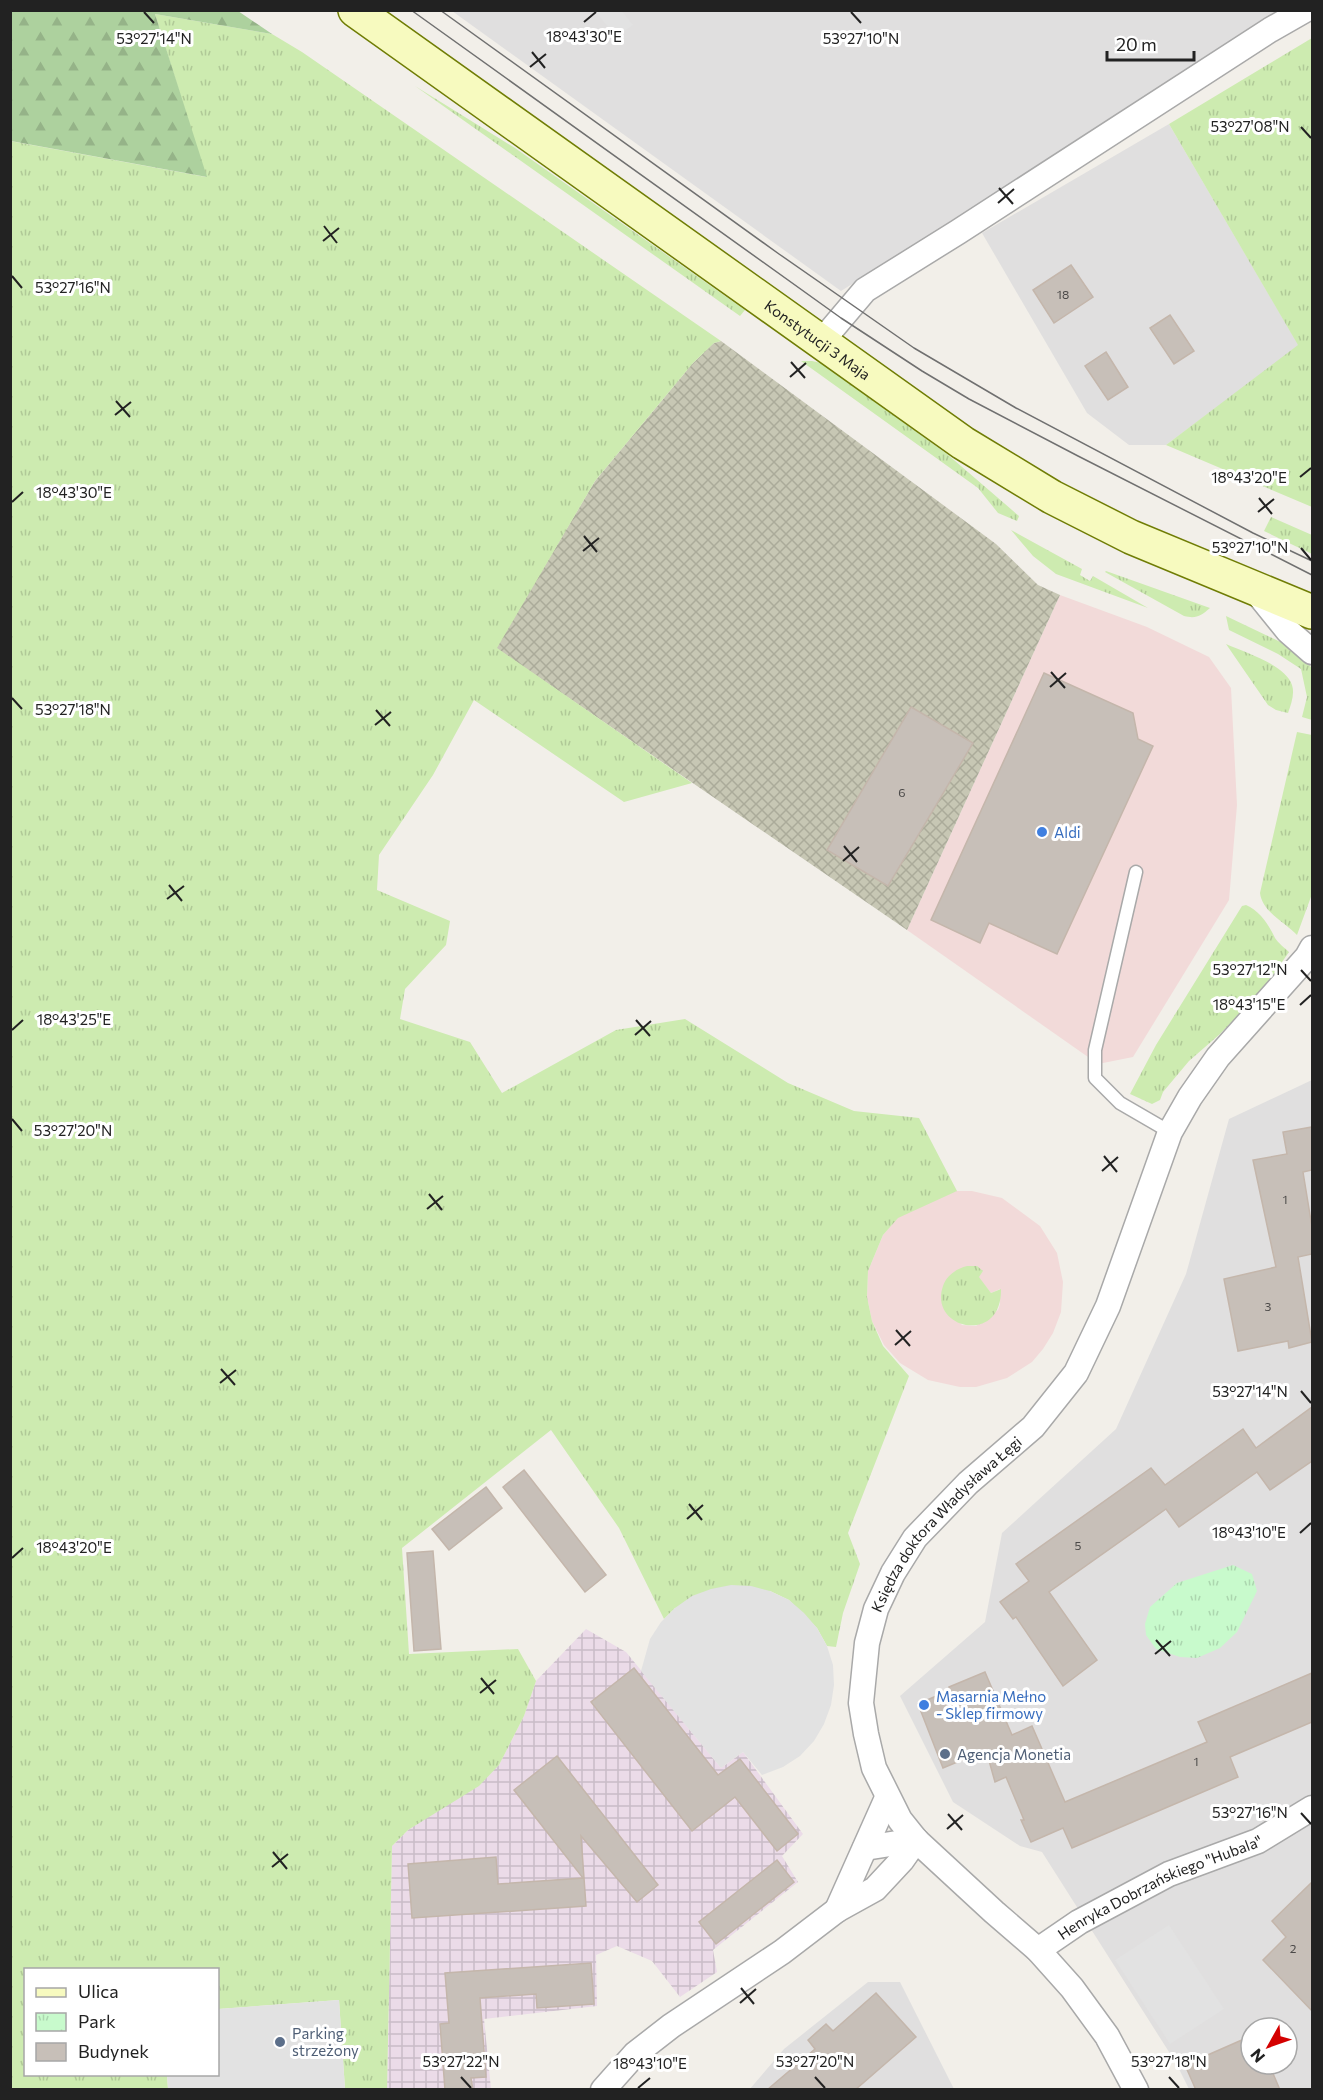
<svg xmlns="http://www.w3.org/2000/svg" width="1323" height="2100" viewBox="0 0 1323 2100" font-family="Commissioner,sans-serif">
  <defs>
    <pattern id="industrial-grid" width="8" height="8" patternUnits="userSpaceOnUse" patternTransform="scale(1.5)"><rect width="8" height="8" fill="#ebdbe8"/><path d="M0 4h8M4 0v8" fill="none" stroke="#c9bcc7"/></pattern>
    <pattern id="construction-cross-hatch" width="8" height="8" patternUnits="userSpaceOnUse" patternTransform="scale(1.5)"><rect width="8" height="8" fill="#c7c7b4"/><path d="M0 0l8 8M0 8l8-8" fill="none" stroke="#abab9a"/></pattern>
    <pattern id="grass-tufts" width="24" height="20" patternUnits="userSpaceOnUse" patternTransform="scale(1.5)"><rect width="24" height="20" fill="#cdebb0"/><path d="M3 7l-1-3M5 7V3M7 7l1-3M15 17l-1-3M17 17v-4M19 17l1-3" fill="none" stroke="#b0c997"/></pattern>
    <pattern id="forest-firs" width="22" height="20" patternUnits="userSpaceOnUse" patternTransform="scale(1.5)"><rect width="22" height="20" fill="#add19e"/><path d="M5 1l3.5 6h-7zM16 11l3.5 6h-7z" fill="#95b388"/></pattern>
    <pattern id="park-tufts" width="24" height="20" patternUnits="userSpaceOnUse" patternTransform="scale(1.5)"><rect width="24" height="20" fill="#c8facc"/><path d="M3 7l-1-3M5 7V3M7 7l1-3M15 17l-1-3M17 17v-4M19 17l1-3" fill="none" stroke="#acd6af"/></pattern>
  </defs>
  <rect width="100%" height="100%" fill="#f2efe9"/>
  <!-- residential -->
  <g fill="#e0dfdf" fill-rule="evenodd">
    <path d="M452,11H1283L841,291Z"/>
    <path d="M1169,124L1299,346L1166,445H1129L1087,413L982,233Z"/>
    <path d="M1312,1080V2089H1189L1176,2063L1042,1852L1020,1846L953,1802L900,1696L985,1622L1002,1533L1116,1429L1186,1274L1229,1119ZM1251,2028H1287V2064H1251Z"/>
    <path d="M868,1982H900L954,2089L749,2090L784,2049Z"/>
  </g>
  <!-- commercial -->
  <g fill="#f2dad9" fill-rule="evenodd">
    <path d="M1060,595L1147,627L1209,657L1231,688L1237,805L1229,900L1133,1057L1098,1064L907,930Z"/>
    <path d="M957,1191H972L1002,1198L1040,1226L1057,1253L1063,1282L1061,1312L1053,1333L1043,1349L1032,1362L1007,1378L976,1387H960L928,1380L900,1363L884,1345L872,1321L867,1297L868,1271L883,1235L898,1217L927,1198ZM983,1271L978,1277L991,1293L1000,1289V1304L998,1310L976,1326L962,1325L942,1304V1290Z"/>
  </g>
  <!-- industrial -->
  <path fill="url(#industrial-grid)" d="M586,1629L626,1652L721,1768L743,1752L803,1834L782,1856L798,1882L713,1950L717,1972L680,1997L652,1961L617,1946L596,1955L597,2006L484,2019L491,2089L387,2090L392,1846L408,1830L499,1765L524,1716L536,1681Z"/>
  <!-- construction -->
  <path fill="url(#construction-cross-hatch)" d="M721,341L996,544L1038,585L1060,595L907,930L496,648L595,481L693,363L714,343Z"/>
  <!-- grass -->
  <g fill="url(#grass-tufts)">
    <path d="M155,14L272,34L302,52L721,341L714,343L693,363L595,481L497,648L692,783L624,802L474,700L433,775L379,855L377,890L450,921L446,945L405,989L400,1019L470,1042L502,1093L616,1030L685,1019L788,1083L854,1111L919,1118L957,1191L898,1218L883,1235L868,1271L867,1297L872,1321L883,1346L909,1376L848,1533L860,1564L843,1613L836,1647L827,1646L817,1628L789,1600L770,1591L675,1608L664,1619L619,1528L551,1430L402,1548L409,1654L518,1649L536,1681L524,1716L499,1765L479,1786L408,1830L392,1846L387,2089H345L339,2000L218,2009V1970H26V2074L167,2075L168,2089H11L10,141L206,177Z"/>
    <path d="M1312,38V507L1166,445L1298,345L1169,124Z"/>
    <path d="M415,86L515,148L745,310L740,316Z"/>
    <path d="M801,361H812L821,363L947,454L1019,516L1017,521L998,513L978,488Z"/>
    <path d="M1271,517L1312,535V554L1264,531Z"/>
    <path d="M1011,530L1082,569L1080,575L1090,581L1093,576L1148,608L1056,574L1033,556Z"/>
    <path d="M1106,571L1210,608C1201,616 1196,619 1184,616L1105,572Z"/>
    <path d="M1226,616L1291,647L1312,668V720L1302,717L1307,697L1301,669L1278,654L1229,630Z"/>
    <path d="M1226,644C1244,652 1286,665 1292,685C1295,694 1291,704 1288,713L1276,710L1268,705Z"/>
    <path d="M1297,732L1312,735V894L1297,935C1286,923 1262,912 1260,893Z"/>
    <path d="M1246,905C1259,910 1269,925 1275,938C1278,943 1285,948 1289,952L1261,992L1220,1034L1189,1061L1163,1092L1160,1100L1152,1104L1130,1094L1156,1045L1242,906Z"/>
    <path d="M967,1266H977L983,1271L979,1277L991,1293L1001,1289C1002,1346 928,1329 943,1286C947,1275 956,1269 967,1266Z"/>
  </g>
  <!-- forest -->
  <path fill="url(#forest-firs)" d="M10,11H238L272,34L155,14L207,177L11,141Z"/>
  <!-- park -->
  <path fill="url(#park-tufts)" d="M1233,1565L1252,1574L1257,1591L1237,1632L1220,1648L1197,1658L1180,1657L1156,1649L1146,1635L1145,1624L1150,1607L1177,1583Z"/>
  <!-- parking -->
  <g fill="#e2e2e2">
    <path d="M595,11H622L633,25L616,37Z"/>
    <path d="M731,1585L751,1586L770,1591L789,1600L804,1613L817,1628L827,1646L833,1665L834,1685L831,1705L824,1724L814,1741L800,1756L783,1767L762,1775L743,1752L721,1768L641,1671L650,1639L661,1622L675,1608L692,1596L711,1589Z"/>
    <path d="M1169,1925L1224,2009L1170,2044L1115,1960Z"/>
    <path d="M339,2000L345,2089H168L167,2075L218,2074V2009Z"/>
  </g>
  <!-- building -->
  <g fill="#c7bfb8" stroke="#c4b6ab" stroke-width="1.5">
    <path d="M1071,265L1093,297L1054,323L1033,290Z"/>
    <path d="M1170,315L1194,351L1174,364L1150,328Z"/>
    <path d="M1106,352L1128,387L1108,400L1085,366Z"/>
    <path d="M1044,673L1133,713L1138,739L1153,746L1057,954L989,923L980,943L931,920Z"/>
    <path d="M911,707L973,743L888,886L827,850Z"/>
    <path d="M1312,1127V1170L1303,1172L1312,1227V1254L1298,1257L1312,1342L1289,1348L1288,1341L1238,1351L1224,1279L1276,1267L1253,1160L1287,1154L1283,1132Z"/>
    <path d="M1312,1407V1461L1270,1490L1257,1472L1179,1527L1166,1509L1049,1592L1097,1660L1063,1686L1016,1617L1013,1619L1000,1602L1029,1581L1016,1564L1151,1468L1165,1485L1243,1429L1256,1448Z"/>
    <path d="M524,1470L606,1575L585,1592L503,1487Z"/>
    <path d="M486,1487L502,1508L449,1550L432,1529Z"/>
    <path d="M433,1551L441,1649L414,1651L407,1553Z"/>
    <path d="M634,1668L718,1775L740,1759L798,1834L777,1851L735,1797L692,1831L591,1702Z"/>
    <path d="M985,1672L1012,1735L1032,1726L1065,1802L1207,1742L1198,1722L1312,1673V1722L1230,1757L1238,1777L1149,1815L1072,1848L1063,1828L1031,1842L1021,1820H1024L1006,1777L995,1782L986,1750L943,1768L918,1704L950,1690L949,1687Z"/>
    <path d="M557,1756L658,1885L637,1902L581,1836L586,1906L412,1918L408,1864L496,1857L498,1884L583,1878L514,1790Z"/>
    <path d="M777,1860L794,1882L716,1944L699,1922Z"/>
    <path d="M1312,1882V2011L1263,1960L1286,1937L1272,1921Z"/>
    <path d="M591,1963L594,2004L537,2008L536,1994L480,1998L486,2077L471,2078L473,2090H445L440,2024L449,2023L445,1973Z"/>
    <path d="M876,1993L916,2037L855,2090H767L815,2049L808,2040L826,2024L833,2031Z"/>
    <path d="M1251,2036V2064H1269L1280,2090H1196L1185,2065Z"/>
  </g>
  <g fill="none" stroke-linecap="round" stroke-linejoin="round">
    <!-- lane casing -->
    <g stroke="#a9a9a9" stroke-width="15">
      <path id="lane" d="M1136,872L1095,1050V1078L1120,1103L1170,1132"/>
    </g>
    <!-- street casing -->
    <g stroke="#a9a9a9" stroke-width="27">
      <g id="street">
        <path d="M821,342L865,290L958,232L1270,30L1305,10"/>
        <path d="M1254,589L1288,631L1312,652"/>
        <path d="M865,1848L916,1840"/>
        <path d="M837,1910L887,1798"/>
        <path id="s1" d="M1038,1950L1079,1922L1169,1874L1258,1841L1312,1808"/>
        <path d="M603,2090L635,2054L671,2026L782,1952L837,1910L875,1889L902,1860L916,1840"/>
        <path id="s2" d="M1136,2090L1107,2036L1072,1988L1038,1950L994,1912L916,1840L900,1820L874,1768L866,1734L861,1703L867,1643L876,1609L893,1573L915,1538L968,1483L1033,1427L1076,1373L1108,1306L1170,1132L1190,1097L1218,1057L1307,957L1312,948"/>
      </g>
    </g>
    <!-- secondary casing -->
    <g stroke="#707d05" stroke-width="36">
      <g id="secondary">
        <path id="s3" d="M355,10L963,443L1052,497L1131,537L1312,612"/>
      </g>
    </g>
    <!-- lane -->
    <use href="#lane" stroke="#fff" stroke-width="12"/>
    <!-- street -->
    <use href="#street" stroke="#fff" stroke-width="24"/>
    <!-- secondary -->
    <use href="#secondary" stroke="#f7fabf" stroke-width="33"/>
    <!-- tram -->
    <g stroke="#707070" stroke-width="1.5">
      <path d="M411,10L841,318L922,371L969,399L1078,456L1312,575"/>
      <path d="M440,10L779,254L914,348L1016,408L1253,533L1312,561"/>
    </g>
  </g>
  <!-- ticks -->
  <path fill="none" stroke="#222" stroke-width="2" d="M144,12L154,23M851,12L861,23M584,22L596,12M532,52L545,68M530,67L546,54M1301,127L1311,138M999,188L1013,204M998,203L1014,189M324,226L337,243M323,241L339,228M12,276L22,288M791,362L805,378M790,377L806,363M116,401L130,417M115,415L131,402M1300,477L1311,468M1259,498L1272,514M12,502L23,492M1258,512L1274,499M584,536L597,552M1301,548L1311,560M583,551L599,538M1051,672L1065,688M1050,687L1066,673M12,698L22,709M376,710L390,726M375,725L391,712M844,846L857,862M843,861L859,847M169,885L182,901M167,899L184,886M1301,970L1311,981M1300,1005L1311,995M636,1020L650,1036M12,1030L23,1020M635,1035L651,1021M12,1119L22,1131M1104,1156L1117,1172M1102,1171L1118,1157M429,1194L442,1210M427,1209L443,1196M896,1330L910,1346M895,1345L911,1331M221,1369L235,1385M220,1383L236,1370M1301,1391L1311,1403M689,1504L702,1520M687,1519L703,1505M1300,1533L1311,1523M12,1558L23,1548M1156,1640L1170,1656M1155,1654L1171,1641M481,1678L494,1694M480,1693L496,1680M1301,1813L1311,1824M948,1814L962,1830M947,1829L963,1815M273,1852L287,1869M272,1867L288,1854M741,1988L754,2004M740,2003L756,1989M461,2077L471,2088M815,2077L825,2088M1169,2077L1179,2088M638,2088L650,2078"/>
  <!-- markers -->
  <g fill="#3f7fe0" stroke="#fff" stroke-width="2">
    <circle cx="1042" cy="832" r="6"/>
    <circle cx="924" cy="1705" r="6"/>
  </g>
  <g fill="#5c6f8a" stroke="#fff" stroke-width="2">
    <circle cx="945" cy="1754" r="6"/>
    <circle cx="280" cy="2042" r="6"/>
  </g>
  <g text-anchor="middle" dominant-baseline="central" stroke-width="6" stroke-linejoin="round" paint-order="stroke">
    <!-- number labels -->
    <g font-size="12" fill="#4b4948">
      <text x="1063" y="294">18</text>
      <text x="902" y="792">6</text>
      <text x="1285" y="1199">1</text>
      <text x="1268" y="1306">3</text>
      <text x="1078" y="1545">5</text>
      <text x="1196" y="1761">1</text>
      <text x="1293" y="1948">2</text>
    </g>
    <!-- street labels -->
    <g font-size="15" fill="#222" stroke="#fff">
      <text stroke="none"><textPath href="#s3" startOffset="568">Konstytucji 3 Maja</textPath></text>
      <text stroke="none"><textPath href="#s2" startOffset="693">Księdza doktora Władysława Łęgi</textPath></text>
      <text stroke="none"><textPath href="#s1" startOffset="138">Henryka Dobrzańskiego "Hubala"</textPath></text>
    </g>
    <!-- shop labels -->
    <g font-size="15" fill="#366cbe" stroke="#fff" text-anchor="start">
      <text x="1054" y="832">Aldi</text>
      <text x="936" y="1696">Masarnia Mełno<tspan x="936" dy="17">- Sklep firmowy</tspan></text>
    </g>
    <!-- service labels -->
    <g font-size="15" fill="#4e5e75" stroke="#fff" text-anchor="start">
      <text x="957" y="1754">Agencja Monetia</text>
      <text x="292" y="2033">Parking<tspan x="292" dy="17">strzeżony</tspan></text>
    </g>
  </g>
  <g font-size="15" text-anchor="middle" fill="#222" stroke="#fff" stroke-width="6" stroke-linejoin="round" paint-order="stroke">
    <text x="584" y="42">18°43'30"E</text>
    <text x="154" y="44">53°27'14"N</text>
    <text x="861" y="44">53°27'10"N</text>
    <text x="1250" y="132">53°27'08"N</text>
    <text x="73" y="293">53°27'16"N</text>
    <text x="1249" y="483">18°43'20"E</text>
    <text x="74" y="498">18°43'30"E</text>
    <text x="1250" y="553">53°27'10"N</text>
    <text x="73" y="715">53°27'18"N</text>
    <text x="1250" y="975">53°27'12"N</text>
    <text x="1249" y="1010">18°43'15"E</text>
    <text x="74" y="1025">18°43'25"E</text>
    <text x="73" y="1136">53°27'20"N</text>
    <text x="1250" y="1397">53°27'14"N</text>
    <text x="1249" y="1538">18°43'10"E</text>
    <text x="74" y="1553">18°43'20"E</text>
    <text x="1250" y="1818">53°27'16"N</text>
    <text x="461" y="2067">53°27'22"N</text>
    <text x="815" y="2067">53°27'20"N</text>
    <text x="1169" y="2067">53°27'18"N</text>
    <text x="650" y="2069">18°43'10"E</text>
  </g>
  <!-- border -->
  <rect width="1323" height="2100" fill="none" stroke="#222222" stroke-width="24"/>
  <!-- legend -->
  <rect x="24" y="1968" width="195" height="108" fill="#ffffff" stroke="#a7a7a7" stroke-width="1.5"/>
  <rect x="36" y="1988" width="30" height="9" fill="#f7fabf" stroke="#a7a7a7" stroke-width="1.5"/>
  <text x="78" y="1998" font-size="18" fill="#222222">Ulica</text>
  <rect x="36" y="2013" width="30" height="18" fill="url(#park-tufts)" stroke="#a7a7a7" stroke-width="1.5"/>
  <text x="78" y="2028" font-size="18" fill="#222222">Park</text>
  <rect x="36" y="2043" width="30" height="18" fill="#c7bfb8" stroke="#a7a7a7" stroke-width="1.5"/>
  <text x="78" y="2058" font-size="18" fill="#222222">Budynek</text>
  <!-- north arrow -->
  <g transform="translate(1269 2046) rotate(230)"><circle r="28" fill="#ffffff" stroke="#a7a7a7" stroke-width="1.5"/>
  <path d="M0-4.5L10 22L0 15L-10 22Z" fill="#d40000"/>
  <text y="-9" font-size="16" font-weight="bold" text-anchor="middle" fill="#222222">N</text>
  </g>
  <!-- scale -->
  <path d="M1107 51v9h87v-9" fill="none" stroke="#222222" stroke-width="3"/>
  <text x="1116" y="51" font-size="18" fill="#222222" stroke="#ffffff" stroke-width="4.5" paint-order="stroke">20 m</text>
</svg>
